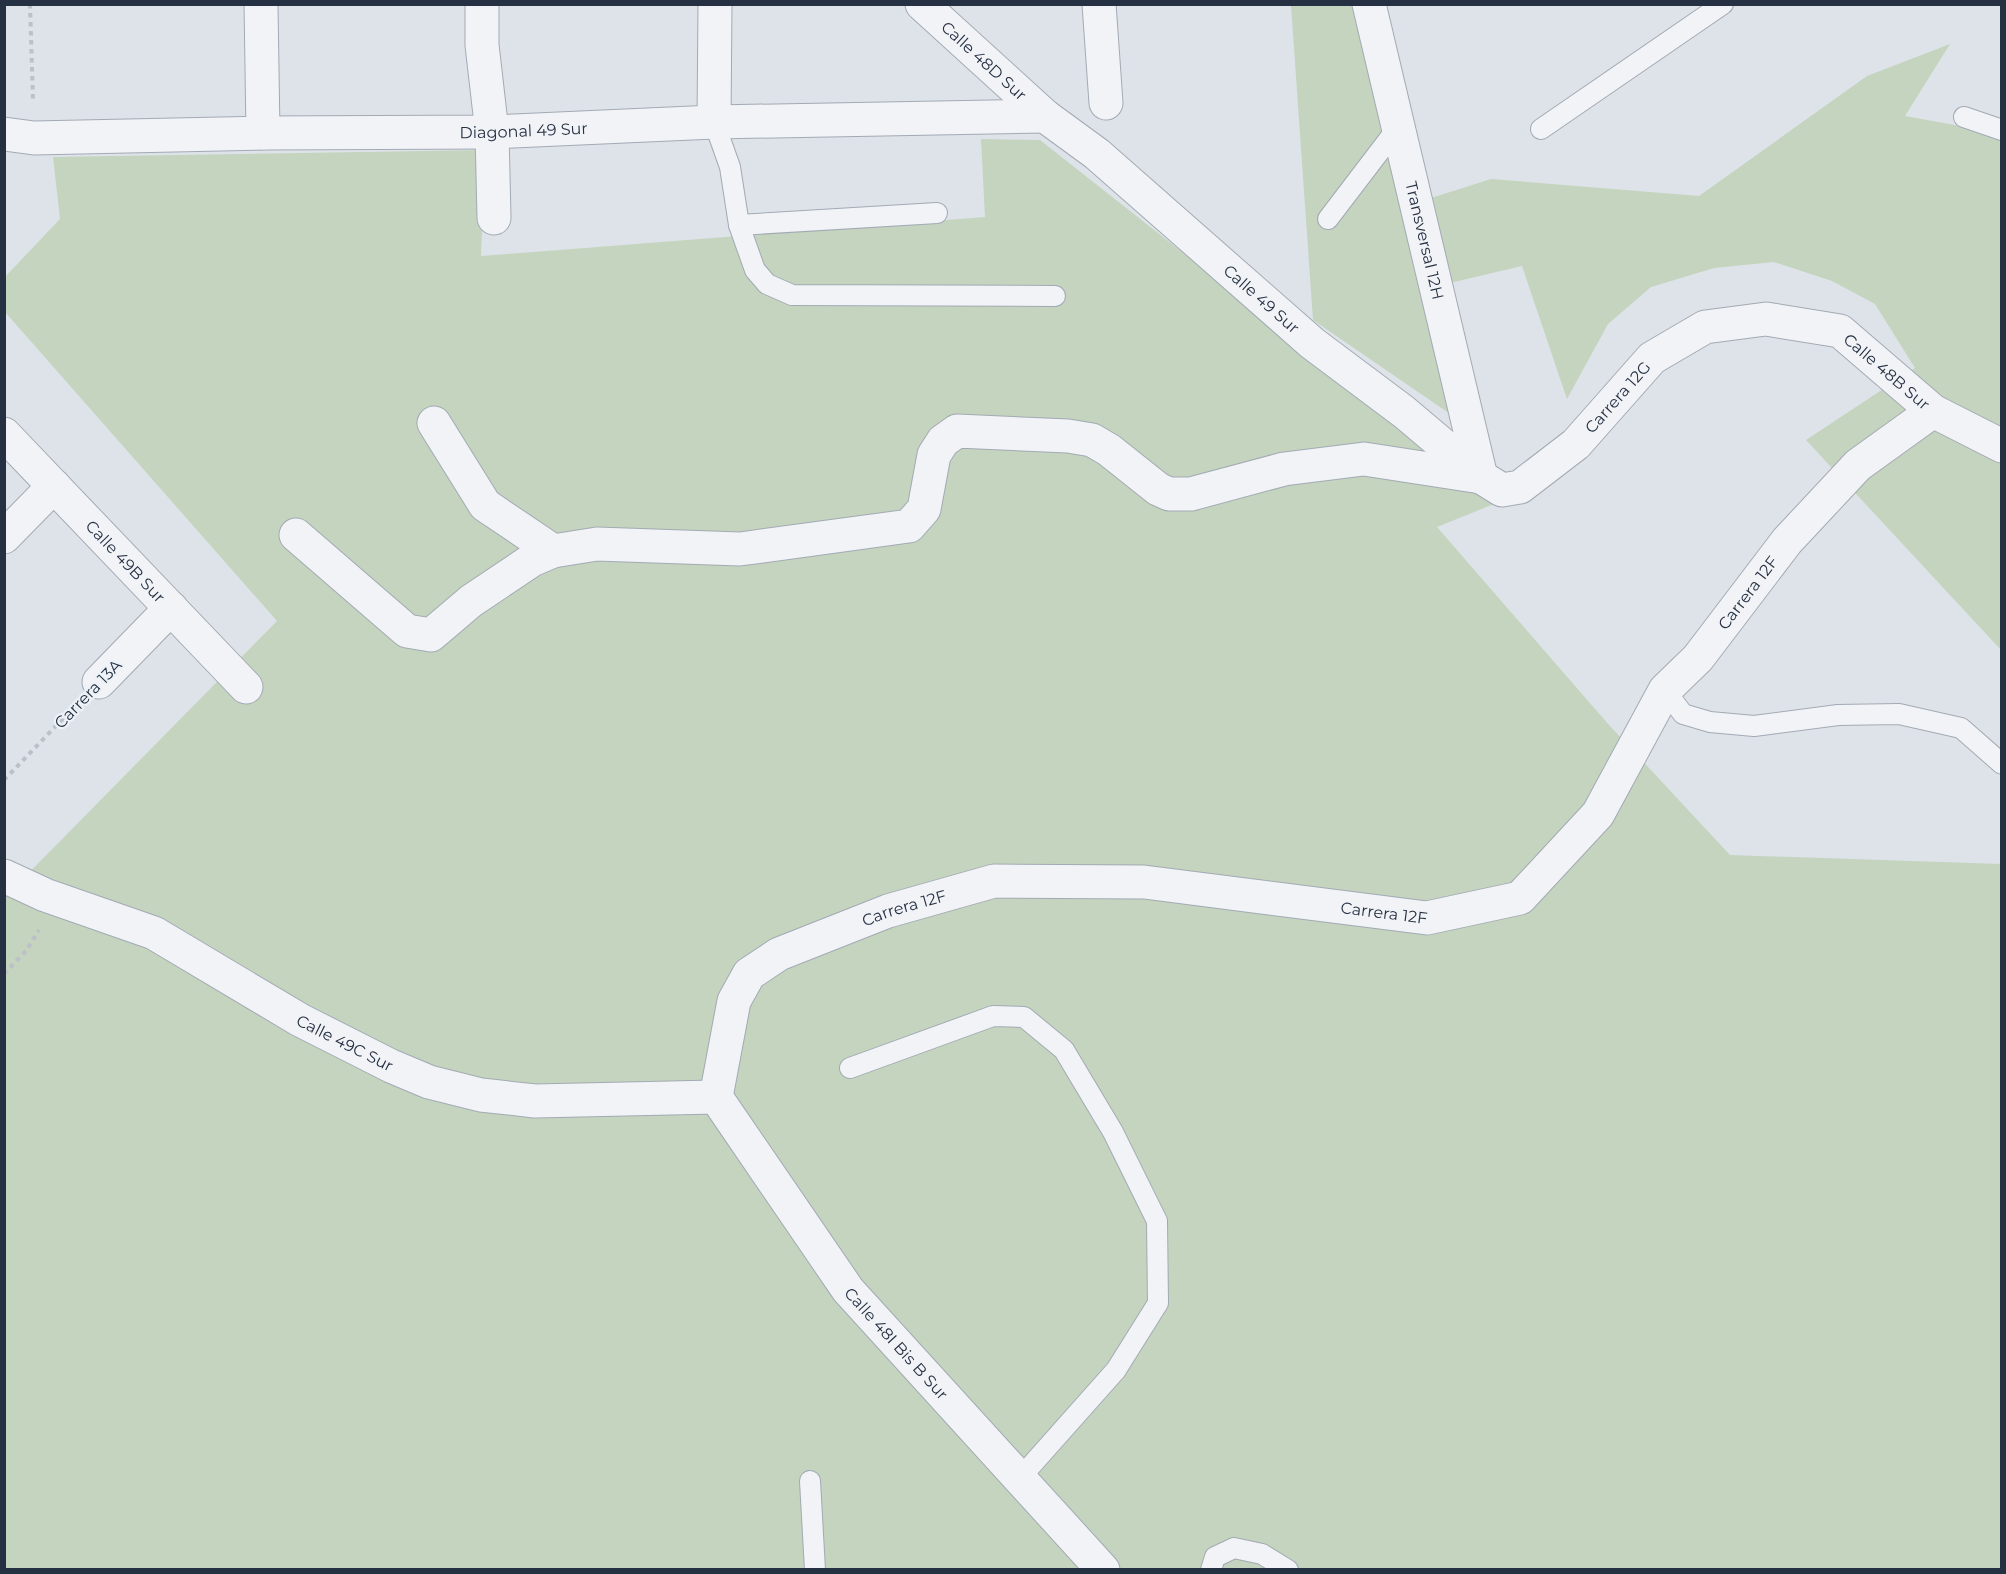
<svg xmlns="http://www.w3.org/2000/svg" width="2006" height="1574" viewBox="0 0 2006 1574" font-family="Montserrat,sans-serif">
  <rect width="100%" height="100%" fill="#dee3e9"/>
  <!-- green -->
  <g fill="#c4d4be">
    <path d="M1291,5H1358L1459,420L1313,320Z"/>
    <path d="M1950,44L1905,116L1993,132L2001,138V650L1806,440L1915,368L1875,304L1832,281L1774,262L1714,268L1651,287L1608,324L1567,399L1522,266L1450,283L1428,199L1491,179L1699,196L1867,76Z"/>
    <path d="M981,139L1040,140L1499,502L1437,527L1609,725L1730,855L2001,864V1569H5V897L277,621L5,312L4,278L60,219L53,157L485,150L481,256L985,217Z"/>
  </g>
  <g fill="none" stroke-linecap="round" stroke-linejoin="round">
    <!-- service casing -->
    <g stroke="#a3aab4" stroke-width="22">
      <g id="service">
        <path d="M1964,117L2002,130"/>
        <path d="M714,122L730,167L739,225L755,270L767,284L792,295L1055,296"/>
        <path d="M1541,129L1723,4"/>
        <path d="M1328,219L1399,126"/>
        <path d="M739,225L937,213"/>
        <path d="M1665,690L1683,714L1710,722L1754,726L1838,715L1899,714L1961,728L2002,764"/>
        <path d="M850,1068L993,1016L1024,1017L1064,1050L1113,1132L1157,1221L1158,1303L1116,1370L1020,1478"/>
        <path d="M810,1481L815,1570"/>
        <path d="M1211,1570L1215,1557L1234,1548L1262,1554L1288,1570"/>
      </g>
    </g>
    <!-- minor casing -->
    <g stroke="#a3aab4" stroke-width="35">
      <g id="minor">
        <path d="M261,4L263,133"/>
        <path d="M482,4V45L492,132L494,218"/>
        <path id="s1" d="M922,4L1045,116L1097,154L1312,343L1404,412L1481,477L1502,490L1520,487L1576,444L1652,358L1705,327L1766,319L1840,331L1933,411L2002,446"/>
        <path d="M1099,4L1106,103"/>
        <path id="s2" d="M1369,4L1481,477"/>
        <path d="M714,122L715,4"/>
        <path id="s3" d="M4,134L34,138L263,133L492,132L714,122L1045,116"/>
        <path d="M434,423L485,505L553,551"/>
        <path id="s4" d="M4,434L246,687"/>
        <path d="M296,535L407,631L431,635L471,601L532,560L553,551L597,544L740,549L909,526L924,509L934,455L943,441L957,431L1068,436L1092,440L1109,450L1158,489L1169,494H1191L1284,469L1364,459L1481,477"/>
        <path d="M4,537L54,486"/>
        <path d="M99,682L171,608"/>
        <path id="s5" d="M4,876L45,895L154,933L300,1020L391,1066L429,1082L481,1095L535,1101L716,1097"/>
        <path id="s6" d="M716,1097L734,1001L749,974L779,954L888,911L994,881L1144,882L1427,918L1520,898L1598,814L1665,690L1698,658L1787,541L1858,465L1933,411"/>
        <path id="s7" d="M716,1097L848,1290L1103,1570"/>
      </g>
    </g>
    <!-- path -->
    <g stroke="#bcc0c8" stroke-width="4" stroke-dasharray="4.5 4.5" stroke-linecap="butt">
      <path d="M30,4L33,101"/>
      <path d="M4,780L75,706"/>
      <path d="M4,974L26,951L39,930"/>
    </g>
    <!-- service -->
    <use href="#service" stroke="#f1f3f7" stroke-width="20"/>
    <!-- minor -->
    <use href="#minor" stroke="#f1f3f7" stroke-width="33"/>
  </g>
  <g text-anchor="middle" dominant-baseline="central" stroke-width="4.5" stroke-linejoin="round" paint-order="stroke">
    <!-- street labels -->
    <g font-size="16" fill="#253042" stroke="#edf2f7">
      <text stroke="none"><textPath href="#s1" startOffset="84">Calle 48D Sur</textPath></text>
      <text stroke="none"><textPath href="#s3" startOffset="520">Diagonal 49 Sur</textPath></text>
      <text stroke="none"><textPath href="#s2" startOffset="243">Transversal 12H</textPath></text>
      <text stroke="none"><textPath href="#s1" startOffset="450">Calle 49 Sur</textPath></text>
      <text stroke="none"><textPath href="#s1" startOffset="1221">Calle 48B Sur</textPath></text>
      <text stroke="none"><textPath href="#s1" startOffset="909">Carrera 12G</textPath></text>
      <text stroke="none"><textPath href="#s4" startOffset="176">Calle 49B Sur</textPath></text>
      <text stroke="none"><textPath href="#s6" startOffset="1306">Carrera 12F</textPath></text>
      <text transform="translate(88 694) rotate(-46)">Carrera 13A</text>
      <text stroke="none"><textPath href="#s6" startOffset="298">Carrera 12F</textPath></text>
      <text stroke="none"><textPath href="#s6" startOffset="784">Carrera 12F</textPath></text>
      <text stroke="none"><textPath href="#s5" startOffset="381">Calle 49C Sur</textPath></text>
      <text stroke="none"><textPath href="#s7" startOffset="306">Calle 48I Bis B Sur</textPath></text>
    </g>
  </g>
  <!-- border -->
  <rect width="2006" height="1574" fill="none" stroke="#253042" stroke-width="12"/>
</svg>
